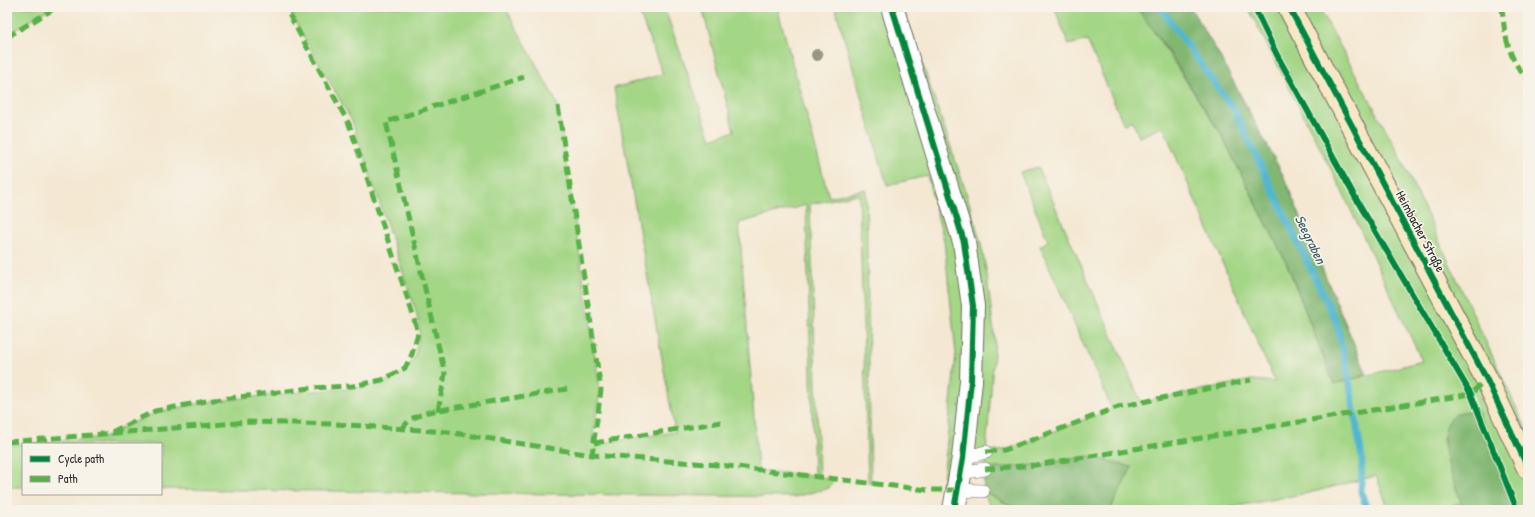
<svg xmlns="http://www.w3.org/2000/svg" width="1535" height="517" viewBox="0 0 1535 517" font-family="'Patrick Hand',sans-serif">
  <rect width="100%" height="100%" fill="#f7f3e8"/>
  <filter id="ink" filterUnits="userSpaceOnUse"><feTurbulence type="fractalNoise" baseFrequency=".025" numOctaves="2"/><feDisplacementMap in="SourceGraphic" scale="8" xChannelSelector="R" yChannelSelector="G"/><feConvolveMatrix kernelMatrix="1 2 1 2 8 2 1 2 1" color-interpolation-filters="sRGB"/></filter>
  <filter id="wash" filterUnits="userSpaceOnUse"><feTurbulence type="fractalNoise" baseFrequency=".012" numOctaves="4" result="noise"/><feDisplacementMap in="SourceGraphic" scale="16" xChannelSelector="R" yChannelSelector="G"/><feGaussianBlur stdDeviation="0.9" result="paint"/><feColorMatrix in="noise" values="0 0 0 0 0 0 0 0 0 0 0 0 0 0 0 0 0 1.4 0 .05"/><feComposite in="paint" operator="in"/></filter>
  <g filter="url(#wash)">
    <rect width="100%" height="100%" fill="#f4e8d3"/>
    <!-- green -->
    <g fill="#a3d685" stroke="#678058" fill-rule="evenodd">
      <path d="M7,7H52L7,35Z"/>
      <path d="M287,7H505L557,103L600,390L592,442L596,444L675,432L614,88L663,74L637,7H664L711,139L734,131L702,7H777L829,197L866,189L871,484L868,483L859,194L810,204L819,477L834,479L829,488L794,497L161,489V444H23V487H7V445L108,437L115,431L156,412L206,402L311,391L352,389L383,382L401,374L409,366L415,356L420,331L416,311L352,121ZM806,205L814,476H813L758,470L739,223Z"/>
      <path d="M835,7H903L966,192L981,244L986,270L995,340L986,452L1005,450L1112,409L1040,246L1048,241L1020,172L1038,167L1141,402L1251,380L1275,382L1163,127L1139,137L1132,120L1124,125L1087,40L1069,45L1054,7H1138L1222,136L1287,264L1334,384L1422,361L1342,191L1248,7H1319L1398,152L1528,433V510H1517L1477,410L1447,424L1443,439L1462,503L1442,510H1389L1376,476L1313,492L1216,510H1110L1131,467L1036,465L985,469L986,452L963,459L957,490H942L956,354L944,241L927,176L887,185Z"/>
      <path d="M983,491L1018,510H992Z"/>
    </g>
    <!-- forest -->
    <g fill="#82b772" stroke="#56714e">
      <path d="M1136,7H1190L1218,53L1283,175L1367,375L1334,384L1287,264L1222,136L1172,57Z"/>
      <path d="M1477,410L1517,510H1442L1461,503C1454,479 1430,432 1456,414C1461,411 1471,411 1477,410Z"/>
      <path d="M1089,456L1132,467L1110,510H1018L983,491L985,469L1036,465Z"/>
    </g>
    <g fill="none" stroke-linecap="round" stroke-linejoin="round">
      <!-- stream -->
      <path stroke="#51b7d0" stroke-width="7" d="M1160,7L1234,110L1336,321L1348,373L1362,458L1361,492L1367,510"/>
    </g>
  </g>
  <g filter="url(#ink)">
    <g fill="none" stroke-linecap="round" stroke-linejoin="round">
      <!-- lane casing -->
      <g stroke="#716d66" stroke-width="14">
        <g id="lane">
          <path d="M963,458L986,452"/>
          <path d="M960,473L985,469"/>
          <path d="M957,490L983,491"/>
        </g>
      </g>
      <!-- street casing -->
      <g stroke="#716d66" stroke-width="24">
        <path id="street" d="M892,7L964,242L973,306L971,381L963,458L954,510"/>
      </g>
      <!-- secondary casing -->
      <g stroke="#716d66" stroke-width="24">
        <path id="secondary" d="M1289,7L1486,378L1528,468"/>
      </g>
      <!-- lane -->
      <use href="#lane" stroke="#fff" stroke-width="13"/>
      <!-- street -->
      <use href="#street" stroke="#fff" stroke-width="22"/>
      <!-- secondary -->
      <use href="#secondary" stroke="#f9e7c3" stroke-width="22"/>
      <!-- quiet -->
      <g stroke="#56b246" stroke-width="5" stroke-dasharray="10 5" stroke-linecap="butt">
        <path d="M1502,7C1504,32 1508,61 1528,79"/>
        <path d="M7,37L57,7"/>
        <path d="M558,106L601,390L592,455"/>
        <path d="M438,411L445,374L386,122L524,77"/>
        <path d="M401,429L411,419L428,412L567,389"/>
        <path d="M112,432L155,411L206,401L311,388L353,386L382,380L405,368L412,354L418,333L412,312L349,124L285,7"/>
        <path d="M7,442L248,422L335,424L448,432L592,455L719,465L927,490H957"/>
        <path d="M594,443L721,422"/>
        <path d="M986,452L1005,450L1118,407L1251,380"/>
        <path d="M985,469L1036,465L1471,394L1486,378"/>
      </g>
      <!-- cycleway casing -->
      <g stroke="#f7f3e8" stroke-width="8">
        <g id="cycleway">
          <path d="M892,7L964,242L973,306L971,381L963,458L954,510"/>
          <path d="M1254,7L1277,55L1355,197L1471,394L1517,510"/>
          <path d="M1289,7L1486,378L1528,468"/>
        </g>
      </g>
      <!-- cycleway -->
      <use href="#cycleway" stroke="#00873e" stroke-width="6"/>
    </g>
    <!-- trees -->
    <circle fill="#969883" cx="817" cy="55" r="6"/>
  </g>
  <g text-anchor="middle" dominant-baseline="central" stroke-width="3.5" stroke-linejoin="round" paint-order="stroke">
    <!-- street labels -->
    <g font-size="13" fill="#2b2b2b" stroke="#f7f3e8">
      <text transform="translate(1421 231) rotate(62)">Heimbacher Straße</text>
    </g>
    <!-- water labels -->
    <g font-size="14" font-style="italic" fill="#385c65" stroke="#f7f3e8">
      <text transform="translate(1311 239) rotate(64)">Seegraben</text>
    </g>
  </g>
  <!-- margin -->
  <rect width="1535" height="517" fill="none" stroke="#f7f3e8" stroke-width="24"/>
  <!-- legend -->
  <rect x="22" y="443" width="140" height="52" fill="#f7f3e8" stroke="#a5a39c"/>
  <rect x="30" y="456" width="20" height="6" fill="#00873e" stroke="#a5a39c"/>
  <text x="58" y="463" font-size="12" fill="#2b2b2b">Cycle path</text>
  <rect x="30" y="476" width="20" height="6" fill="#56b246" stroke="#a5a39c"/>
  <text x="58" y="483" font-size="12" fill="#2b2b2b">Path</text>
</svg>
